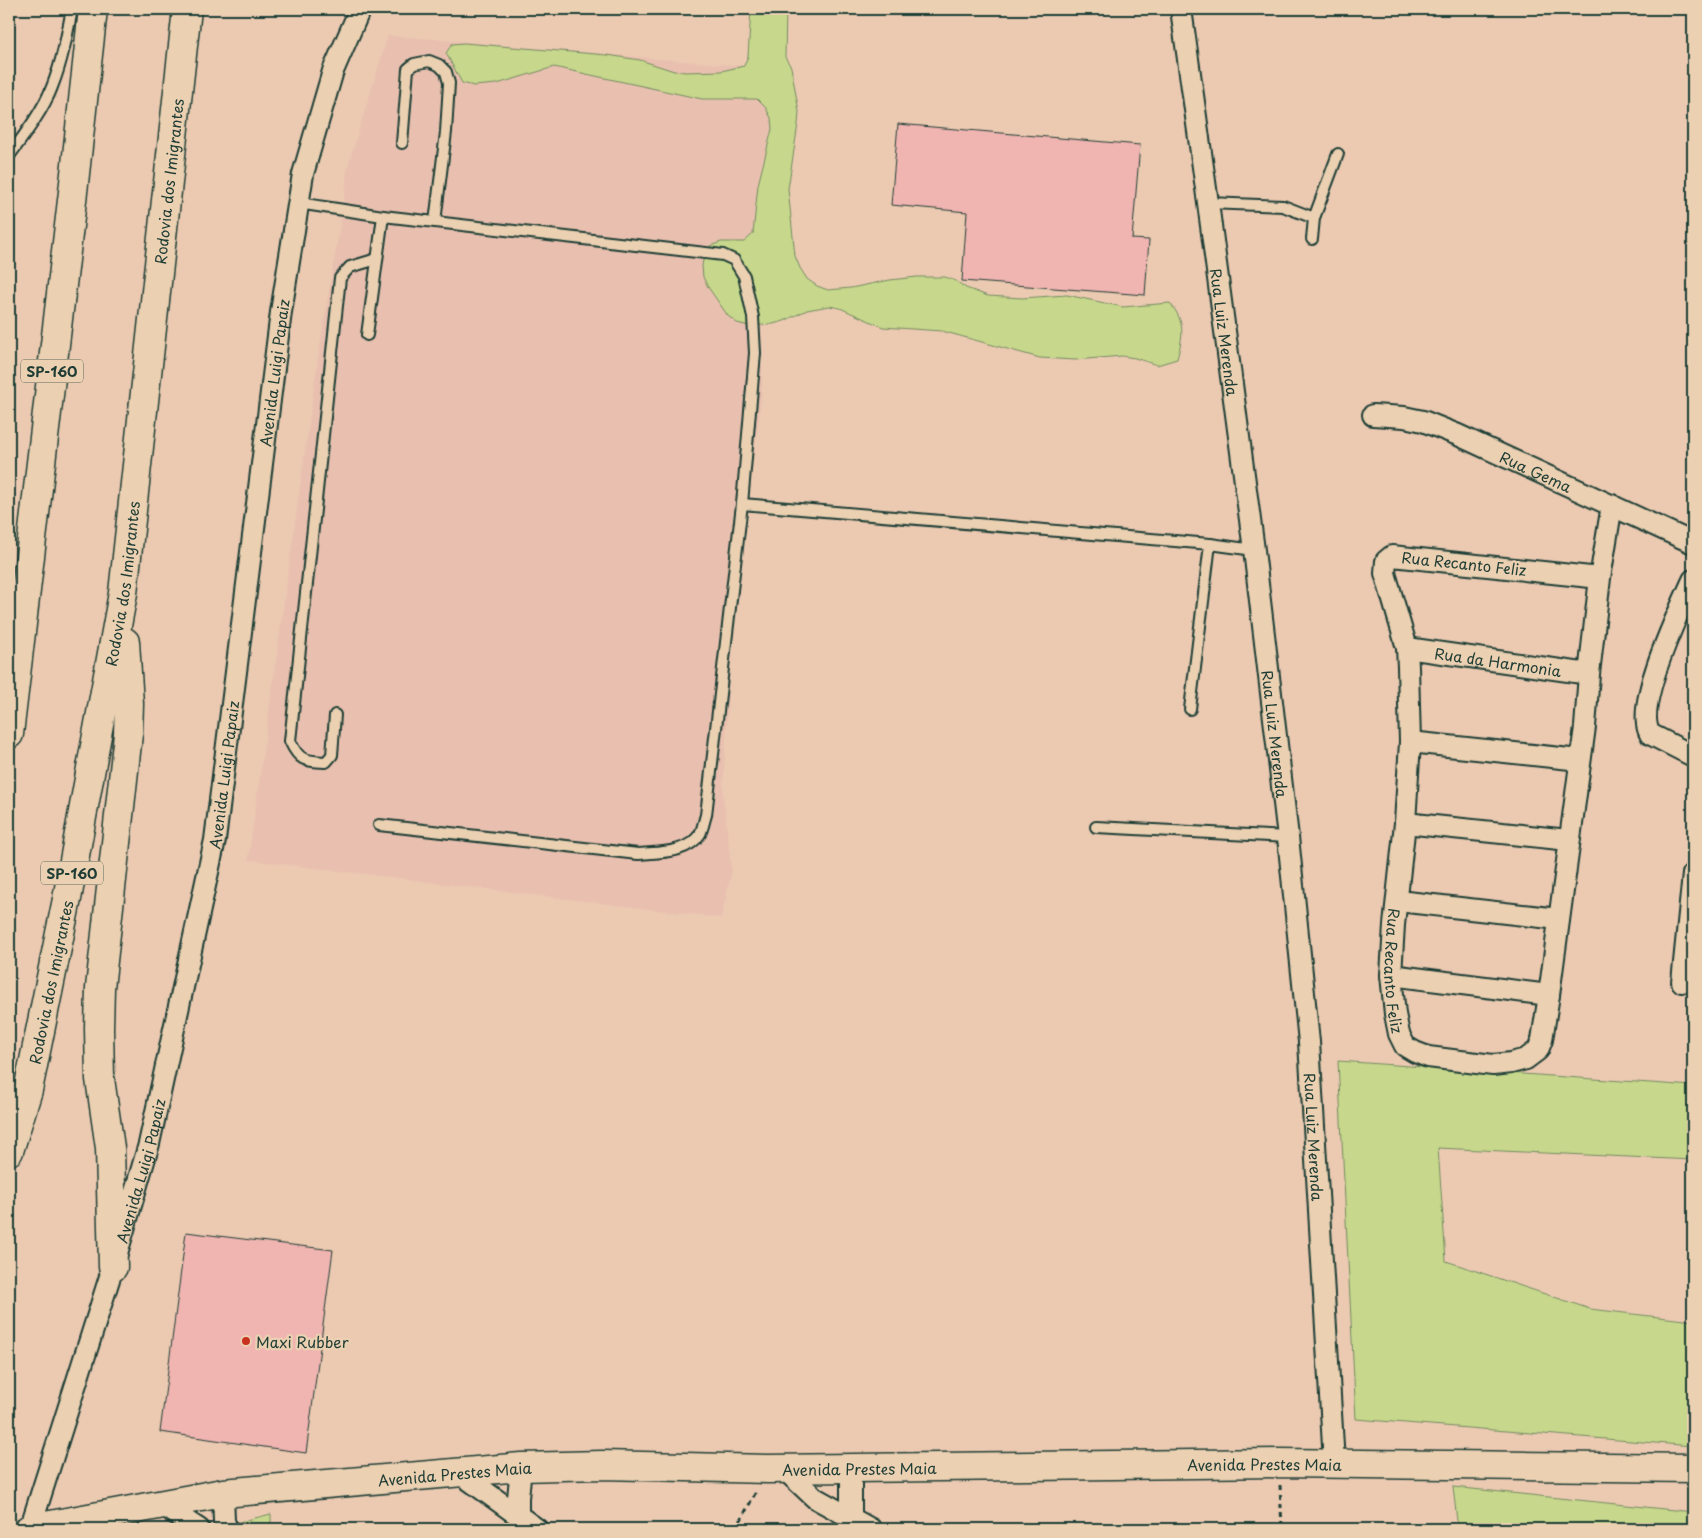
<svg xmlns="http://www.w3.org/2000/svg" width="1702" height="1538" viewBox="0 0 1702 1538" font-family="'Playpen Sans',sans-serif">
  <rect width="100%" height="100%" fill="#eccab2"/>
  <filter id="ink" filterUnits="userSpaceOnUse"><feTurbulence type="fractalNoise" baseFrequency=".02" numOctaves="2"/><feDisplacementMap in="SourceGraphic" scale="10" xChannelSelector="R" yChannelSelector="G"/><feConvolveMatrix kernelMatrix="1 2 1 2 8 2 1 2 1" color-interpolation-filters="sRGB"/></filter>
  <g filter="url(#ink)">
    <!-- built -->
    <path fill="#e9c0af" d="M388,35L779,69L762,286V394L732,627L723,792L732,872L721,918L248,860L318,357L345,194L347,168Z"/>
    <!-- green -->
    <g fill="#c7d88c" stroke="#738a60">
      <path d="M751,9H786L785,57L791,67L799,112L798,124L788,189L795,256L800,268L807,279L817,286L828,290L851,288L890,280L917,277H945L956,281L966,288L988,296L1022,298L1067,295L1123,307L1170,303C1186,323 1183,335 1177,359L1157,365L1135,358L1122,356L1075,360L1040,358L942,331L883,327L840,308L829,306L807,310L784,321L773,324L749,326L737,323L728,316L708,287L703,277L702,266L704,255L710,246L721,242H744L753,234L758,185L772,129L771,118L766,108L757,99H702L554,67L497,84L474,86L462,83L446,53L452,44L464,43L607,55L640,60L674,71L686,72L721,71L744,66L748,56Z"/>
      <path d="M1338,1061L1693,1086V1160L1438,1148L1446,1261L1590,1309L1693,1321V1446L1356,1419Z"/>
      <path d="M1453,1487L1693,1512V1529H1458Z"/>
      <path d="M271,1514V1529H247L235,1523Z"/>
    </g>
    <!-- building -->
    <g fill="#f0b4b1" stroke="#1f3d34">
      <path d="M898,124L1140,145L1132,239L1149,240L1145,295L962,281L967,212L891,205Z"/>
      <path d="M186,1232L333,1250L306,1453L160,1432Z"/>
    </g>
    <g fill="none" stroke-linecap="round" stroke-linejoin="round">
      <!-- service casing -->
      <g stroke="#1f3d34" stroke-width="14">
        <g id="service">
          <path d="M402,143L408,69L414,64L429,61L439,65L446,72L449,83L446,132L435,222"/>
          <path d="M9,156C23,137 44,109 52,87C62,62 67,35 72,9"/>
          <path d="M298,203L383,216L723,255L734,260L744,276L753,317L755,353L742,504L706,815C704,821 703,828 700,834C687,854 659,852 638,854L379,825"/>
          <path d="M1208,203L1283,206L1314,218"/>
          <path d="M1312,239L1314,218L1338,154"/>
          <path d="M367,335L383,216"/>
          <path d="M742,504L1210,544L1254,550"/>
          <path d="M1190,709L1210,544"/>
          <path d="M335,715L332,755L326,762C305,761 299,761 290,741L340,278L350,267L377,259"/>
          <path d="M1096,827L1288,837"/>
        </g>
      </g>
      <!-- minor casing -->
      <g stroke="#1f3d34" stroke-width="24">
        <g id="minor">
          <path id="s1" d="M1181,9L1208,203L1254,550L1288,837L1309,1042L1334,1463"/>
          <path id="s2" d="M1373,415L1404,417L1423,421L1458,435L1693,543"/>
          <path id="s3" d="M1600,578L1392,556L1386,561L1385,573L1407,648L1408,667L1410,742L1405,823L1394,925L1391,975L1395,1014L1399,1034L1405,1046L1415,1052L1428,1057L1493,1065L1511,1063L1526,1059L1538,1050L1542,1040L1549,995L1585,727L1589,674L1600,578L1612,505"/>
          <path d="M1693,580C1680,609 1633,706 1650,734L1693,756"/>
          <path id="s4" d="M1407,648L1589,674"/>
          <path d="M1410,742L1580,760"/>
          <path d="M1405,823L1569,840"/>
          <path d="M1398,901L1559,919"/>
          <path d="M1391,975L1549,995"/>
          <path d="M1682,982L1693,874"/>
          <path d="M784,1469L815,1498L871,1529"/>
          <path d="M458,1472L537,1529"/>
          <path d="M223,1493L224,1521L227,1529"/>
          <path d="M161,1504L199,1529"/>
          <path d="M518,1516V1498L521,1467"/>
          <path d="M851,1519V1480L854,1468"/>
          <path id="s5" d="M30,1529L113,1267L149,1144L215,840L281,312L303,174L333,71L360,9"/>
        </g>
      </g>
      <!-- primary casing -->
      <g stroke="#1f3d34" stroke-width="31">
        <g id="primary">
          <path id="s6" d="M29,1529L223,1493L521,1467L602,1465L768,1469L1279,1463L1693,1468"/>
        </g>
      </g>
      <!-- motorway casing -->
      <g stroke="#1f3d34" stroke-width="31">
        <g id="motorway">
          <path d="M9,734L73,192L93,9"/>
          <path id="s7" d="M9,1151L28,1090L67,899L123,593L187,9"/>
          <path d="M113,1267L110,1148L100,1079L99,1028L100,988L128,734L129,704L125,642"/>
        </g>
      </g>
      <!-- path -->
      <g stroke="#1f3d34" stroke-width="3" stroke-dasharray="5 4" stroke-linecap="butt">
        <path d="M1280,1485L1282,1529"/>
        <path d="M736,1529L757,1490"/>
      </g>
      <!-- service -->
      <use href="#service" stroke="#ebd0b2" stroke-width="10"/>
      <!-- minor -->
      <use href="#minor" stroke="#ebd0b2" stroke-width="20"/>
      <!-- primary -->
      <use href="#primary" stroke="#ebd0b2" stroke-width="28"/>
      <!-- motorway -->
      <use href="#motorway" stroke="#ebd0b2" stroke-width="28"/>
    </g>
  </g>
  <!-- markers -->
  <circle fill="#c8321e" stroke="#ebd0b2" stroke-width="2" cx="246" cy="1341" r="5"/>
  <g text-anchor="middle" dominant-baseline="central" stroke-width="4.5" stroke-linejoin="round" paint-order="stroke">
    <!-- shield labels -->
    <g fill="#ebd0b2" stroke="#5c695a" stroke-width="1">
      <rect x="21" y="359.5" width="62" height="23" rx="4"/>
      <rect x="41" y="861.5" width="62" height="23" rx="4"/>
    </g>
    <g font-size="14" font-weight="bold" fill="#1f3d34">
      <text x="52" y="371">SP-160</text>
      <text x="72" y="873">SP-160</text>
    </g>
    <!-- street labels -->
    <g font-size="15" fill="#1f3d34" stroke="#ebd0b2">
      <text stroke="none"><textPath href="#s7" startOffset="984">Rodovia dos Imigrantes</textPath></text>
      <text stroke="none"><textPath href="#s1" startOffset="326">Rua Luiz Merenda</textPath></text>
      <text stroke="none"><textPath href="#s5" startOffset="1185">Avenida Luigi Papaiz</textPath></text>
      <text stroke="none"><textPath href="#s2" startOffset="174">Rua Gema</textPath></text>
      <text transform="translate(1464 563) rotate(6)">Rua Recanto Feliz</text>
      <text stroke="none"><textPath href="#s7" startOffset="579">Rodovia dos Imigrantes</textPath></text>
      <text stroke="none"><textPath href="#s4" startOffset="92">Rua da Harmonia</textPath></text>
      <text stroke="none"><textPath href="#s1" startOffset="731">Rua Luiz Merenda</textPath></text>
      <text stroke="none"><textPath href="#s5" startOffset="780">Avenida Luigi Papaiz</textPath></text>
      <text stroke="none"><textPath href="#s3" startOffset="631">Rua Recanto Feliz</textPath></text>
      <text stroke="none"><textPath href="#s7" startOffset="174">Rodovia dos Imigrantes</textPath></text>
      <text stroke="none"><textPath href="#s1" startOffset="1136">Rua Luiz Merenda</textPath></text>
      <text stroke="none"><textPath href="#s5" startOffset="375">Avenida Luigi Papaiz</textPath></text>
      <text stroke="none"><textPath href="#s6" startOffset="1240">Avenida Prestes Maia</textPath></text>
      <text stroke="none"><textPath href="#s6" startOffset="835">Avenida Prestes Maia</textPath></text>
      <text stroke="none"><textPath href="#s6" startOffset="430">Avenida Prestes Maia</textPath></text>
    </g>
    <!-- poi labels -->
    <g font-size="15" fill="#1f3d34" stroke="#ebd0b2" text-anchor="start">
      <text x="256" y="1341">Maxi Rubber</text>
    </g>
  </g>
  <!-- margin -->
  <rect width="1702" height="1538" fill="none" stroke="#ebd0b2" stroke-width="30"/>
  <rect x="15" y="15" width="1672" height="1508" fill="none" stroke="#1f3d34" stroke-width="2" filter="url(#ink)"/>
</svg>
